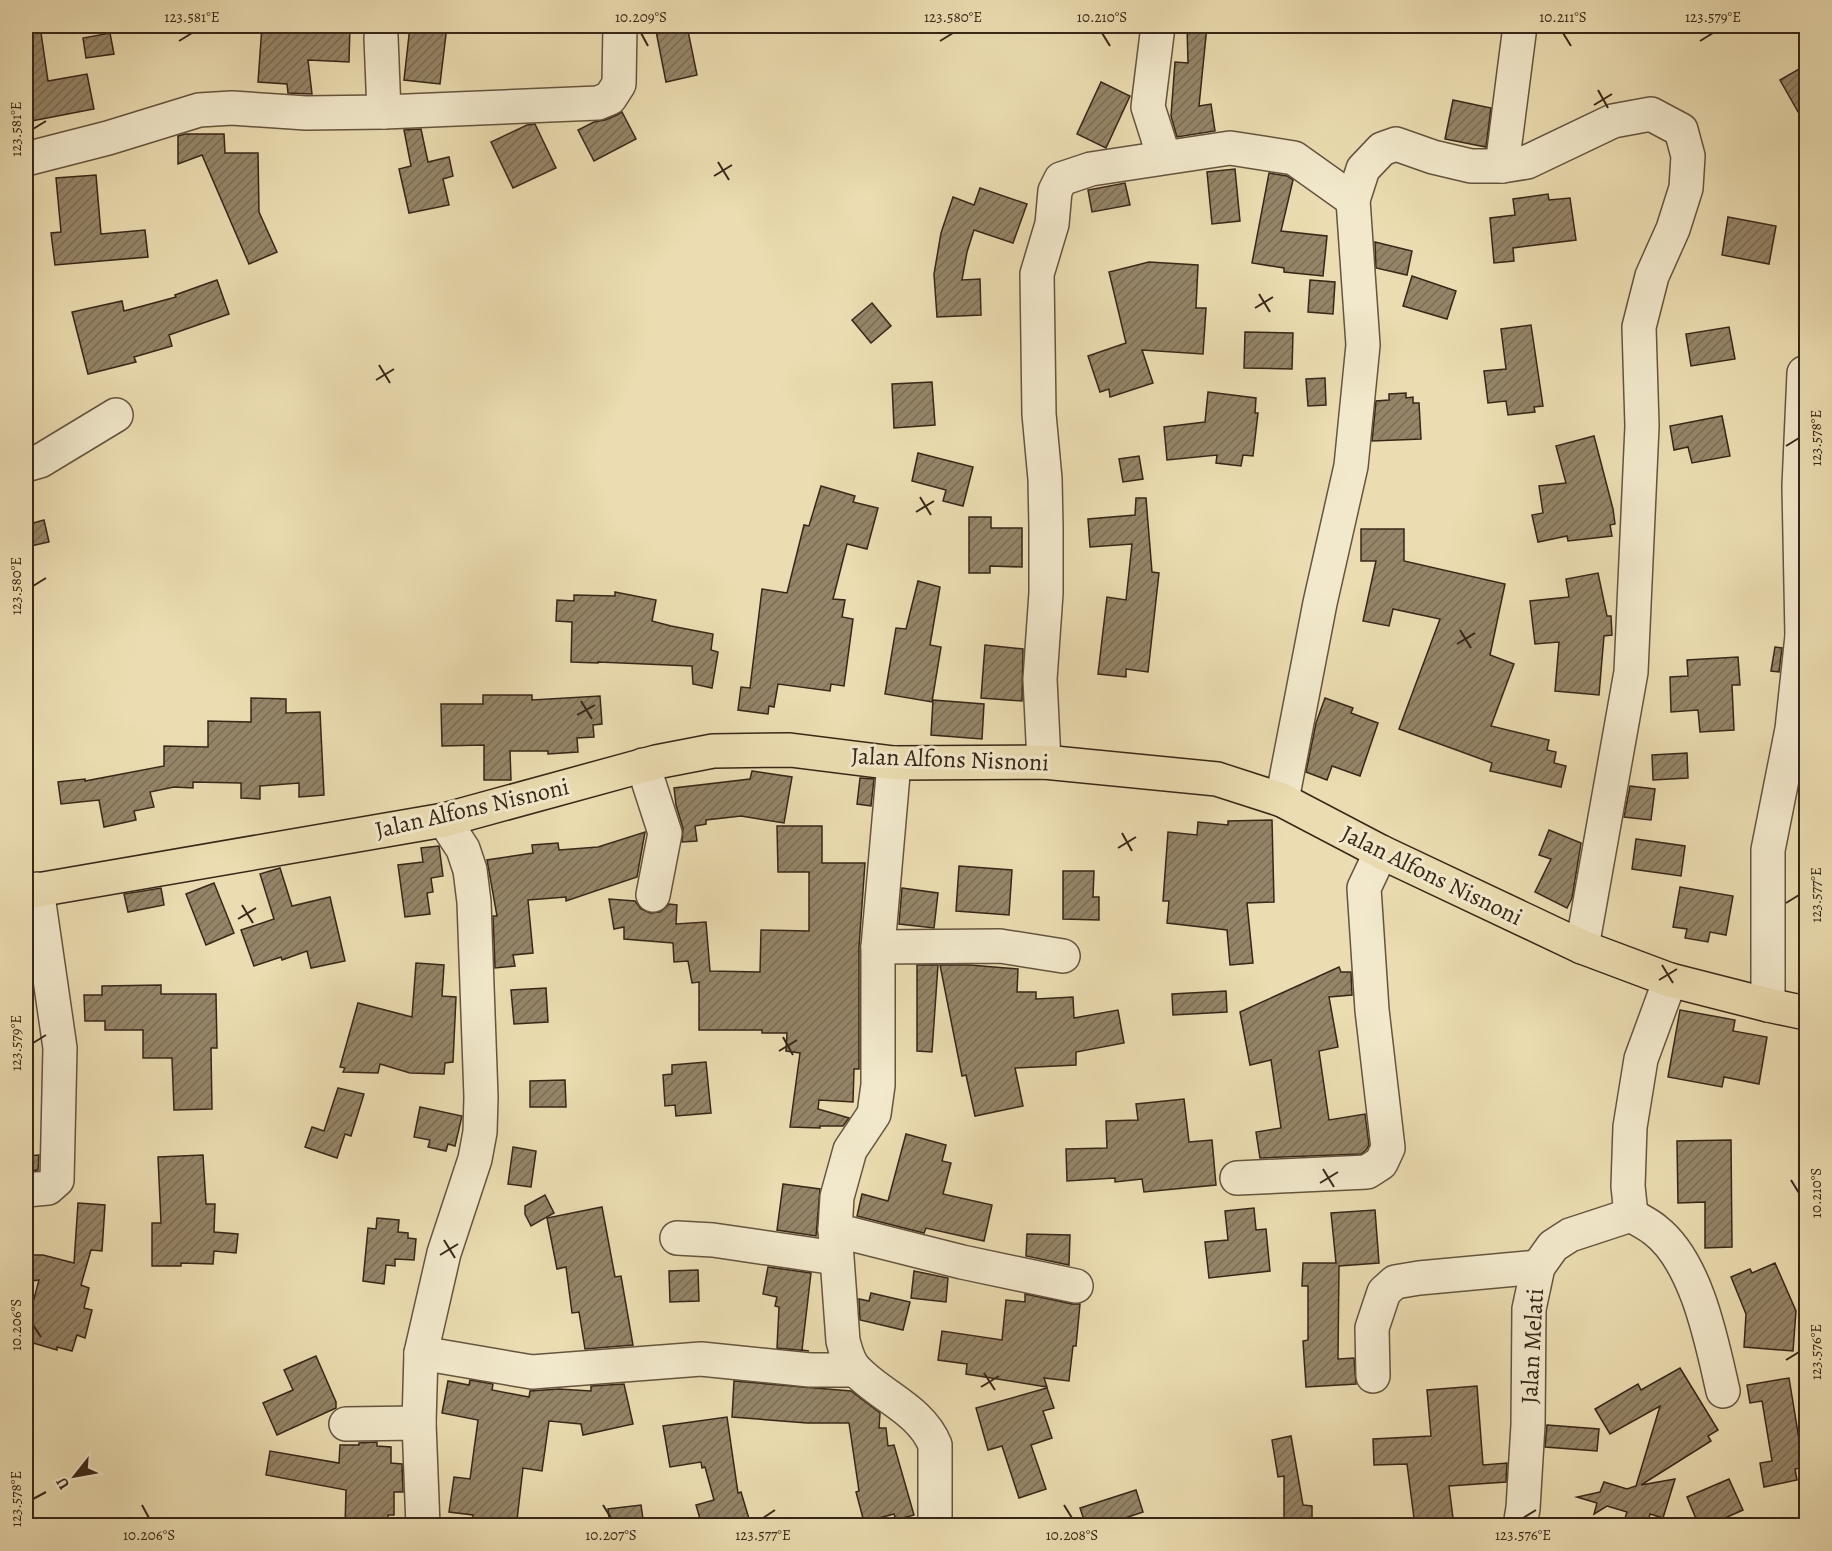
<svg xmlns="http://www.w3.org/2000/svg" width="1832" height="1551" viewBox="0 0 1832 1551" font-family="Alegreya,serif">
  <defs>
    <pattern id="building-hatch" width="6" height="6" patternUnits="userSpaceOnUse" patternTransform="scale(1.5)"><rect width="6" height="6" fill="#958568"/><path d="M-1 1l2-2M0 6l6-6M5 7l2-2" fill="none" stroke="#7b6d55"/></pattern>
  </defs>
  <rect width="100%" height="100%" fill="#ebddb1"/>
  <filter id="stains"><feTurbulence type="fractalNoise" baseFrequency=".00333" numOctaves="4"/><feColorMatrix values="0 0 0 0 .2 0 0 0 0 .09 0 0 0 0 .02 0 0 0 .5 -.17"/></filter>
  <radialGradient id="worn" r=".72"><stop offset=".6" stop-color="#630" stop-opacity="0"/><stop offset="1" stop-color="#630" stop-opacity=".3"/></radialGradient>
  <!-- building -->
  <g fill="url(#building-hatch)" stroke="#382619" stroke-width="1.5">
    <path d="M26,26H40L48,81L87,74L94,109L26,122Z"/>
    <path d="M262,26H350L349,62L308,60L312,94L288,93L287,84L258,82Z"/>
    <path d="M410,26H447L440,84L404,80Z"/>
    <path d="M655,26H687L697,75L666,82Z"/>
    <path d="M1187,26H1207L1199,106L1211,104L1215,131L1177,137L1171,116L1175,62L1188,63Z"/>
    <path d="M110,33L114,54L86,58L83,38Z"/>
    <path d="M1806,65V126L1780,80Z"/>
    <path d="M1101,82L1130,96L1106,148L1077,134Z"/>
    <path d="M1453,100L1491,108L1486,147L1445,139Z"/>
    <path d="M622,112L636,139L594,161L578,130L594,122L605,120L617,115Z"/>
    <path d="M535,124L556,168L513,188L491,142L527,125Z"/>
    <path d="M421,129L428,162L449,157L453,176L443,179L449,205L409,213L399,169L411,166L404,130Z"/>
    <path d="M185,134H224L225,153H258L259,212L277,252L249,264L202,155L178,164V136Z"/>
    <path d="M1235,169L1240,221L1212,224L1207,172Z"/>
    <path d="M1269,173L1287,176L1293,180L1281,231L1327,236L1323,276L1284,272V268L1252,263Z"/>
    <path d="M96,175L101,234L145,230L148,257L55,265L51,233L61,232L56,178Z"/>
    <path d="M1125,183L1130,205L1092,212L1088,190Z"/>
    <path d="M980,188L1027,204L1013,243L974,230L967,252L962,280L980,279L981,315L937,317L934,274L941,233L953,197L974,205Z"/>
    <path d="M1548,194L1549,200L1570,198L1576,240L1513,248L1514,261L1494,263L1490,218L1515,215L1513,199Z"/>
    <path d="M1728,217L1776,226L1769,264L1722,255Z"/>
    <path d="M1375,242L1412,251L1407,275L1376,268Z"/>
    <path d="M1149,262L1198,265L1196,308H1206L1203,354L1142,350L1153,383L1110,397L1109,389L1100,392L1088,356L1126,343L1109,272Z"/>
    <path d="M1412,276L1456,291L1447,319L1403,306Z"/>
    <path d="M217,280L229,314L169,335L172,346L134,357L136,362L88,374L72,312L122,301L124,311L176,297L175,295Z"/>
    <path d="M1310,280L1335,282L1333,314L1308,312Z"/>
    <path d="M872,303L891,326L871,343L852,320Z"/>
    <path d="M1531,325L1543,406L1534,407L1535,412L1508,415L1506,401L1488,403L1484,371L1506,369L1501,329Z"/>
    <path d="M1729,327L1735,359L1691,366L1686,334Z"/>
    <path d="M1245,332L1293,333L1292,369L1244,368Z"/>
    <path d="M1325,378L1326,405L1308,406L1306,379Z"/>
    <path d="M932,382L935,425L894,428L892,384Z"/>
    <path d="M1208,392L1256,398L1255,413H1258L1253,456L1243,455L1241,466L1216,463L1217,455L1167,460L1164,427L1205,422Z"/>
    <path d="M1406,393V398L1413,397V403H1419L1421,439L1372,441L1376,401L1389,400V394Z"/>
    <path d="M1722,416L1730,456L1692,463L1688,447L1674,450L1670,426Z"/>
    <path d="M1594,436L1613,509L1615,524L1610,525L1612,536L1568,541L1567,536L1538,542L1532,515L1543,513L1539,486L1566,483L1556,446Z"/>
    <path d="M918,453L973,467L963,506L943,501L946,490L912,481Z"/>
    <path d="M1139,456L1143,479L1123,482L1119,459Z"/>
    <path d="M821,486L855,496L853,502L878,508L867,549L847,544L833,599L845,600L842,617L853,619L844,686L831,684L830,691L778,684L774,707L769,706L768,714L738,710L741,687L750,688L762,589L787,593L804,525L809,526Z"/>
    <path d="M1136,498H1146L1152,572L1159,573L1148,672L1126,669V677L1098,674L1107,597L1126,600L1132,544L1090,547L1088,519L1135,515Z"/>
    <path d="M969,517H991V528H1022V567L990,566V573H969Z"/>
    <path d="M44,520L49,542L26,547V525Z"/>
    <path d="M1361,529H1404V561L1505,584L1490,655L1514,664L1491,726L1549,740L1547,750L1556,752L1554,763L1566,766L1561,787L1490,771L1492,763L1399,729L1440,619L1393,609L1389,626L1363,621L1376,561H1361Z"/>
    <path d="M1598,573L1607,616H1611L1612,635L1604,636L1599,695L1555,691L1559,642L1535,644L1530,601L1569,597L1566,579Z"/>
    <path d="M918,581L940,587L930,645L941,647L932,702L885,694L896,628L906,629Z"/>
    <path d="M615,592L656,600L652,621L671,626L713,634L711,650L718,652L712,688L693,684L692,666L598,662V663L571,662L572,622L556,621L557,600L574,601V595L615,596Z"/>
    <path d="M985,645L1023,649L1022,701L981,698Z"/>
    <path d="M1775,647L1782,648L1779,672L1771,671Z"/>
    <path d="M1738,657L1740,685H1732L1734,730L1700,732L1698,710L1671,712L1670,677L1688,676L1687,660Z"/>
    <path d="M483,695H532V700L600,696L602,724L593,725L594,737L577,738L578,752L548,754V751H510L511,780H484V745L442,746L441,704H483Z"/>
    <path d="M251,698L286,699V713L320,712L324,795L299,797V783L260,786V799L241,798V783L193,782V788L174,787L150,792L154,807L134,811L136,820L104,827L99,800L61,804L58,782L85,779V781L164,766V746L208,747V721L251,722Z"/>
    <path d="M1325,698L1353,708L1351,713L1378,723L1360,776L1332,766L1327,780L1306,772L1316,723Z"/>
    <path d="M933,700L984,704L982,739L931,735Z"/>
    <path d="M1687,753L1688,778L1653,780L1652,755Z"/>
    <path d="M752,771L792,777L784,823L741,816L706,820V824L695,826L697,841L682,842L683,828L676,805L674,788L750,779Z"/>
    <path d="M860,778L874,779L871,806L857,804Z"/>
    <path d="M1630,786L1655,789L1651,820L1624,817Z"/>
    <path d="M1272,820L1274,902L1247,903L1253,963L1230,965L1227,930L1167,923L1169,901H1163L1168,832L1197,835L1198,822L1228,825V821Z"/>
    <path d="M777,826H822V863H865L859,947V1069H854L853,1102L819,1100L818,1109L849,1118L843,1126H820V1128L790,1127L800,1053L786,1051L787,1033H762V1030H699V982L692,983L688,961L674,962L673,943L624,939V927L614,929L609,899L635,901L641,909L650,913L660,912L669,904L677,905L676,924L706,922L710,971L760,972L761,930L809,931V872H778Z"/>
    <path d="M1549,830L1581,843L1572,898L1567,908L1535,892L1551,859L1539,855Z"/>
    <path d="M645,832L637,877L566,901V897L528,900L533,953L513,955L515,966L495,968L493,916H497L487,860L533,853L532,845L558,843L559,850L598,847Z"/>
    <path d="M1636,839L1685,846L1681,876L1632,869Z"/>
    <path d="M439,846L443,876L431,878L433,892L427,893L430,914L405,917L398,865L423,862L421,848Z"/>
    <path d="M959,866L1012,870L1009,915L956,911Z"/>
    <path d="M280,868L292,906L330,897L345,961L311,968L307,951L282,960L281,957L254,966L241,930L274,919L260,874Z"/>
    <path d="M1063,871H1094L1093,897H1099V920L1063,919Z"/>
    <path d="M214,883L234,933L206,945L186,894Z"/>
    <path d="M1680,887L1733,896L1726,935L1710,932L1708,942L1685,938L1687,929L1673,927Z"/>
    <path d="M161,888L164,905L128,912L124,894Z"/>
    <path d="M902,888L938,893L934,928L899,924Z"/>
    <path d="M416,963L444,965L442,996L456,997L453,1062L445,1063L444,1074L410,1073L380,1064L378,1073L343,1072L345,1068L340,1067L358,1003L412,1017Z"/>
    <path d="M917,965H938L932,1052L917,1051Z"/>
    <path d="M940,965H970L1018,969L1017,992H1036V999L1073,997L1074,1018L1118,1010L1124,1043L1076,1052V1065L1015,1068L1023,1106L975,1116L966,1075L962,1076Z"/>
    <path d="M1339,967L1341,972H1351L1352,995L1329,997L1338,1047L1319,1051L1329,1120L1365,1114L1369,1145L1366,1150L1361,1154L1260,1158L1256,1132L1281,1128L1271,1060L1250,1065L1240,1012Z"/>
    <path d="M161,985V994H216L217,1048H211L212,1109L174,1110L172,1058H143V1030H105V1021H85L84,995H102V986Z"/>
    <path d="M546,988L548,1022L514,1024L511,990Z"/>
    <path d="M1226,991L1227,1012L1173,1015L1172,994Z"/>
    <path d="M1680,1010L1735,1020L1733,1031L1767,1037L1759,1084L1724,1077L1722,1087L1668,1077Z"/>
    <path d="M706,1062L711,1113L676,1116L675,1105L665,1106L663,1075L672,1074V1065Z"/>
    <path d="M565,1080L566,1107H530V1081Z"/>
    <path d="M338,1088L364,1094L351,1136L345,1134L337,1158L305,1147L312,1127L324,1131Z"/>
    <path d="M1184,1099L1189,1142L1212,1140L1216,1185L1144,1192L1142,1179L1115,1182V1178L1067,1181L1066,1149L1107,1148L1106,1121L1138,1120L1136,1104Z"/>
    <path d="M420,1107L462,1116L455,1146L448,1144L446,1151L428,1147L430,1140L414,1137Z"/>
    <path d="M906,1134L946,1145L942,1161L951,1163L943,1194L992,1205L984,1241L926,1228L924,1233L857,1216L862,1194L888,1201Z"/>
    <path d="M1731,1140L1732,1247L1705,1248V1202L1678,1203L1677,1141Z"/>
    <path d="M513,1147L536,1151L531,1187L508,1184Z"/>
    <path d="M39,1155L38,1170L26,1171V1156Z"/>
    <path d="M203,1155L206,1204H215L214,1232L238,1234L236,1253L214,1251L213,1264L181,1263V1266H152V1223H161L158,1157Z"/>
    <path d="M783,1184L820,1189L816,1236L777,1230Z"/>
    <path d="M545,1195L554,1213L531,1226L525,1214V1206Z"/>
    <path d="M78,1203L105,1205L102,1251L91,1250L81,1285L89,1288L84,1308L92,1310L85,1338L77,1335L72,1351L57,1347V1350L26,1341V1329L39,1280L26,1282V1255H43L74,1263Z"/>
    <path d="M602,1207L615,1277L621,1276L633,1345L585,1349L579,1312L572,1313L566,1267L557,1269L547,1218Z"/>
    <path d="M1254,1208L1256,1230L1266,1229L1270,1271L1209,1278L1205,1242L1228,1240L1225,1211Z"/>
    <path d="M1375,1210L1379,1263L1339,1266L1338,1359L1354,1358L1356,1384L1306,1387L1303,1341L1308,1340V1286H1302L1303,1263H1336L1331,1213Z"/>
    <path d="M377,1218L399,1220L398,1232L408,1233V1238L416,1239L414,1260L395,1259V1266L386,1265L384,1284L363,1281L368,1228L376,1229Z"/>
    <path d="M1027,1234L1070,1235L1069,1265L1026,1256Z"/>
    <path d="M1775,1263L1796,1311L1793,1351L1744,1347L1746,1314L1731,1277L1750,1269L1752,1273Z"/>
    <path d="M768,1267L811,1273L802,1350L809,1351L777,1348L779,1307L775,1306L777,1297L763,1294Z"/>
    <path d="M698,1270L699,1301L670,1302L669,1271Z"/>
    <path d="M914,1271L948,1278L946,1302L911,1298Z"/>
    <path d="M871,1293L910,1302L903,1330L860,1320L859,1299L869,1301Z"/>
    <path d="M1025,1294L1072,1304H1080L1076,1346H1073L1069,1381L1044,1378L1047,1387L966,1374L967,1364L938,1360L942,1331L1002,1340L1006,1300L1025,1302Z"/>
    <path d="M316,1356L336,1402V1408L277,1435L263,1403L293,1390L284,1370Z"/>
    <path d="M1680,1368L1718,1430L1708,1436L1711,1441L1641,1485L1675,1479L1663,1518L1650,1514L1647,1525L1625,1518L1627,1512L1607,1506L1594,1514L1597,1503L1577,1497L1600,1492L1604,1482L1627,1489L1636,1486L1660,1406L1610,1434L1595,1409L1638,1384L1641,1390Z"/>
    <path d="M1789,1378L1799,1439L1802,1438L1806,1467L1795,1469L1797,1480L1764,1487L1760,1463L1772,1461L1762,1401L1750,1403L1747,1385Z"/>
    <path d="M470,1380L493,1384L492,1390L529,1397L530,1391L559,1389L591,1391V1386L624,1384L633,1424L583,1435L581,1424L549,1421L542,1471L523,1468L517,1520L503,1518L502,1526H472L473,1515L449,1512L454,1477L470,1479L478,1420L442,1413L448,1381L469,1385Z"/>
    <path d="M734,1381L851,1391L880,1413L879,1428H886L888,1446L894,1445L914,1515L896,1520L894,1514L864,1522L856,1492L859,1491L849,1423H807L732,1417Z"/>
    <path d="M1477,1386L1483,1465L1507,1463L1506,1482L1449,1486L1454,1526H1415L1407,1464L1374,1465L1373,1439L1431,1436L1427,1390Z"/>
    <path d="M1047,1388L1054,1408L1043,1411L1052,1438L1031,1445L1046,1489L1019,1498L1002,1446L988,1450L976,1408Z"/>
    <path d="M727,1417L738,1493L741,1492L750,1522L737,1526H702L696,1505L714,1500L705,1467L702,1468L701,1462L670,1467L663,1426Z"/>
    <path d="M1547,1425L1599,1429L1597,1451L1545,1447Z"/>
    <path d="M1291,1436L1303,1505L1312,1506V1526H1284V1476L1278,1477L1272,1440Z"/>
    <path d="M377,1442V1446L391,1447V1463L402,1464L403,1492H394V1515H388V1526H345L346,1490L266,1475L270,1451L339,1463L340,1445H359V1443Z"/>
    <path d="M1729,1479L1743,1510L1707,1526H1699L1687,1497Z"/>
    <path d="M1136,1490L1143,1512L1110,1523L1109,1521L1094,1526H1086L1080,1508Z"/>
    <path d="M641,1505L644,1526H610L608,1509Z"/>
  </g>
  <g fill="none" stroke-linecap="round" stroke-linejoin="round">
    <!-- minor casing -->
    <g stroke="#65543f" stroke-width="36">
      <g id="minor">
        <path d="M1158,26L1148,107L1164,157"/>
        <path d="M381,37L384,112"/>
        <path d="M26,159L108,138L199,110L232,108L306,113L384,112L598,103L610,98L619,84L620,26"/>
        <path d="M1502,166L1520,26"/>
        <path d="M26,465L40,461L116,415"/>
        <path d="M1802,636L1799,486L1804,373"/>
        <path d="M1044,762L1040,679L1046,593V527L1045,479L1039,414L1037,274L1052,224L1055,191L1061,179L1091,169L1230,148L1294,158L1353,200"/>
        <path d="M894,763L878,947V1085L874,1114L850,1150L837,1197L835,1230L962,1262L1076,1286"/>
        <path d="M643,765L665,833L653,895"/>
        <path d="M1282,800L1320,603L1351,466L1363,345L1353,200L1363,169L1382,149L1396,144L1433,157L1471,166H1502L1527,162L1613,121L1651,114L1681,130L1688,156L1686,188L1673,229L1652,276L1639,327L1642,426L1631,672L1582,947"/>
        <path d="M878,947L1000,946L1063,956"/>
        <path d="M1768,1005V850L1792,729L1802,636H1806"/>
        <path d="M1237,1178L1367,1172L1381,1163L1388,1148L1372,1010L1364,888L1381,852"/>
        <path d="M26,1190L48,1188L57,1180L60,1048L37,889"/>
        <path d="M1631,1215C1639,1220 1648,1224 1655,1230C1697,1262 1712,1343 1723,1391"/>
        <path d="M835,1230L843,1341C846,1351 848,1363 857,1371C882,1397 921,1410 935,1445V1526"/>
        <path d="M677,1238L713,1240L836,1258"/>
        <path d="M421,1353L532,1372L701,1359L810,1370H855"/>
        <path d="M1373,1376L1372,1328L1384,1292L1395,1282L1419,1278L1538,1267"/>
        <path d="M346,1424L419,1423"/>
        <path d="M423,1526L419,1423L421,1353L444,1253L475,1159L480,1132L481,1097L474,902L470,870L463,849L444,820"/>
        <path d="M1520,1526L1523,1508L1528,1425L1529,1309L1538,1267L1553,1246L1570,1235L1631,1215L1628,1186L1630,1127L1641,1059L1670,980"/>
      </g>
    </g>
    <!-- major casing -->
    <g stroke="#382619" stroke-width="36">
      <path id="major" d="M26,892L444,820L656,762L713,751L790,750L894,763L1044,762L1217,779L1282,800L1381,852L1582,947L1670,980L1768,1005L1806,1013"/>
    </g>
    <!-- minor -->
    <use href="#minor" stroke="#f2e9cc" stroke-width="33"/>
    <!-- major -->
    <use href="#major" stroke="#ebddb1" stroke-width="33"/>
  </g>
  <!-- ticks -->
  <path fill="none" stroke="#382619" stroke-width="2" d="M641,33L648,46M1102,33L1110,46M1563,33L1571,46M179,41L192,33M940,41L953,33M1700,41L1713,33M1598,90L1608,108M1594,105L1612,94M33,129L46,121M718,162L729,180M714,176L732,165M1259,294L1270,312M1255,308L1273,297M379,365L390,383M376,380L394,369M1786,446L1799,438M920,497L931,515M916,512L934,501M33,586L46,578M1460,630L1471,648M1457,644L1475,633M581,701L592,719M577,715L595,705M1122,833L1132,851M1118,848L1136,837M1786,903L1799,895M242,905L253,923M238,919L256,908M1662,965L1673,983M1659,980L1677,969M783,1037L793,1055M33,1043L46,1035M779,1051L797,1040M1323,1169L1334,1187M1791,1180L1799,1193M1320,1183L1338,1172M444,1240L455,1258M440,1255L458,1244M33,1325L41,1337M1786,1360L1799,1352M984,1373L995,1390M981,1387L999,1376M33,1499L46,1492M142,1505L149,1518M603,1505L611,1518M1064,1505L1072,1518M763,1518L775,1510M1523,1518L1536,1510"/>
  <g text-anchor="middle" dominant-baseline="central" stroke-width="6" stroke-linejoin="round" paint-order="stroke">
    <!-- street labels -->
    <g font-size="24" fill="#382619" stroke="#f2e9cc">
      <text transform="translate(950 759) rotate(2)">Jalan Alfons Nisnoni</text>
      <text transform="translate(472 808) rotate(-13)">Jalan Alfons Nisnoni</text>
      <text transform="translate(1432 875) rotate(26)">Jalan Alfons Nisnoni</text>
      <text transform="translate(1532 1346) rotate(-87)">Jalan Melati</text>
    </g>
  </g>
  <!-- margin -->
  <rect width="1832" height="1551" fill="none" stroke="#ebddb1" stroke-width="66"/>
  <!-- north arrow -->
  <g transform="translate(75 1476) rotate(239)" stroke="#f2e9cc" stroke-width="4.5" paint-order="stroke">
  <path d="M0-4.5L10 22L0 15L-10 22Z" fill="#382619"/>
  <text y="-9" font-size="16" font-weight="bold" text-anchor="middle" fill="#382619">U</text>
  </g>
  <rect x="33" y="33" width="1766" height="1485" fill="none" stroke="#382619" stroke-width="2"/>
  <g font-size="15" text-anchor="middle" fill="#382619">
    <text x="192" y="22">123.581°E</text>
    <text x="641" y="22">10.209°S</text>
    <text x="953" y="22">123.580°E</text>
    <text x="1102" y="22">10.210°S</text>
    <text x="1563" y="22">10.211°S</text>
    <text x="1713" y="22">123.579°E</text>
    <text transform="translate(16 129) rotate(-90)" y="5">123.581°E</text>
    <text transform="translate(1816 438) rotate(-90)" y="5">123.578°E</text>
    <text transform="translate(16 586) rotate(-90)" y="5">123.580°E</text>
    <text transform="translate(1816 895) rotate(-90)" y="5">123.577°E</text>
    <text transform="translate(16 1043) rotate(-90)" y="5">123.579°E</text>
    <text transform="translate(1816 1193) rotate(-90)" y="5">10.210°S</text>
    <text transform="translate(16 1325) rotate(-90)" y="5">10.206°S</text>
    <text transform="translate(1816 1352) rotate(-90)" y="5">123.576°E</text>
    <text transform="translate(16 1499) rotate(-90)" y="5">123.578°E</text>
    <text x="149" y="1540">10.206°S</text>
    <text x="611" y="1540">10.207°S</text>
    <text x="763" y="1540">123.577°E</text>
    <text x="1072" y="1540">10.208°S</text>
    <text x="1523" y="1540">123.576°E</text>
  </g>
  <rect width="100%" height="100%" filter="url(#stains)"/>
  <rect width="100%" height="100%" fill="url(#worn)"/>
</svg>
